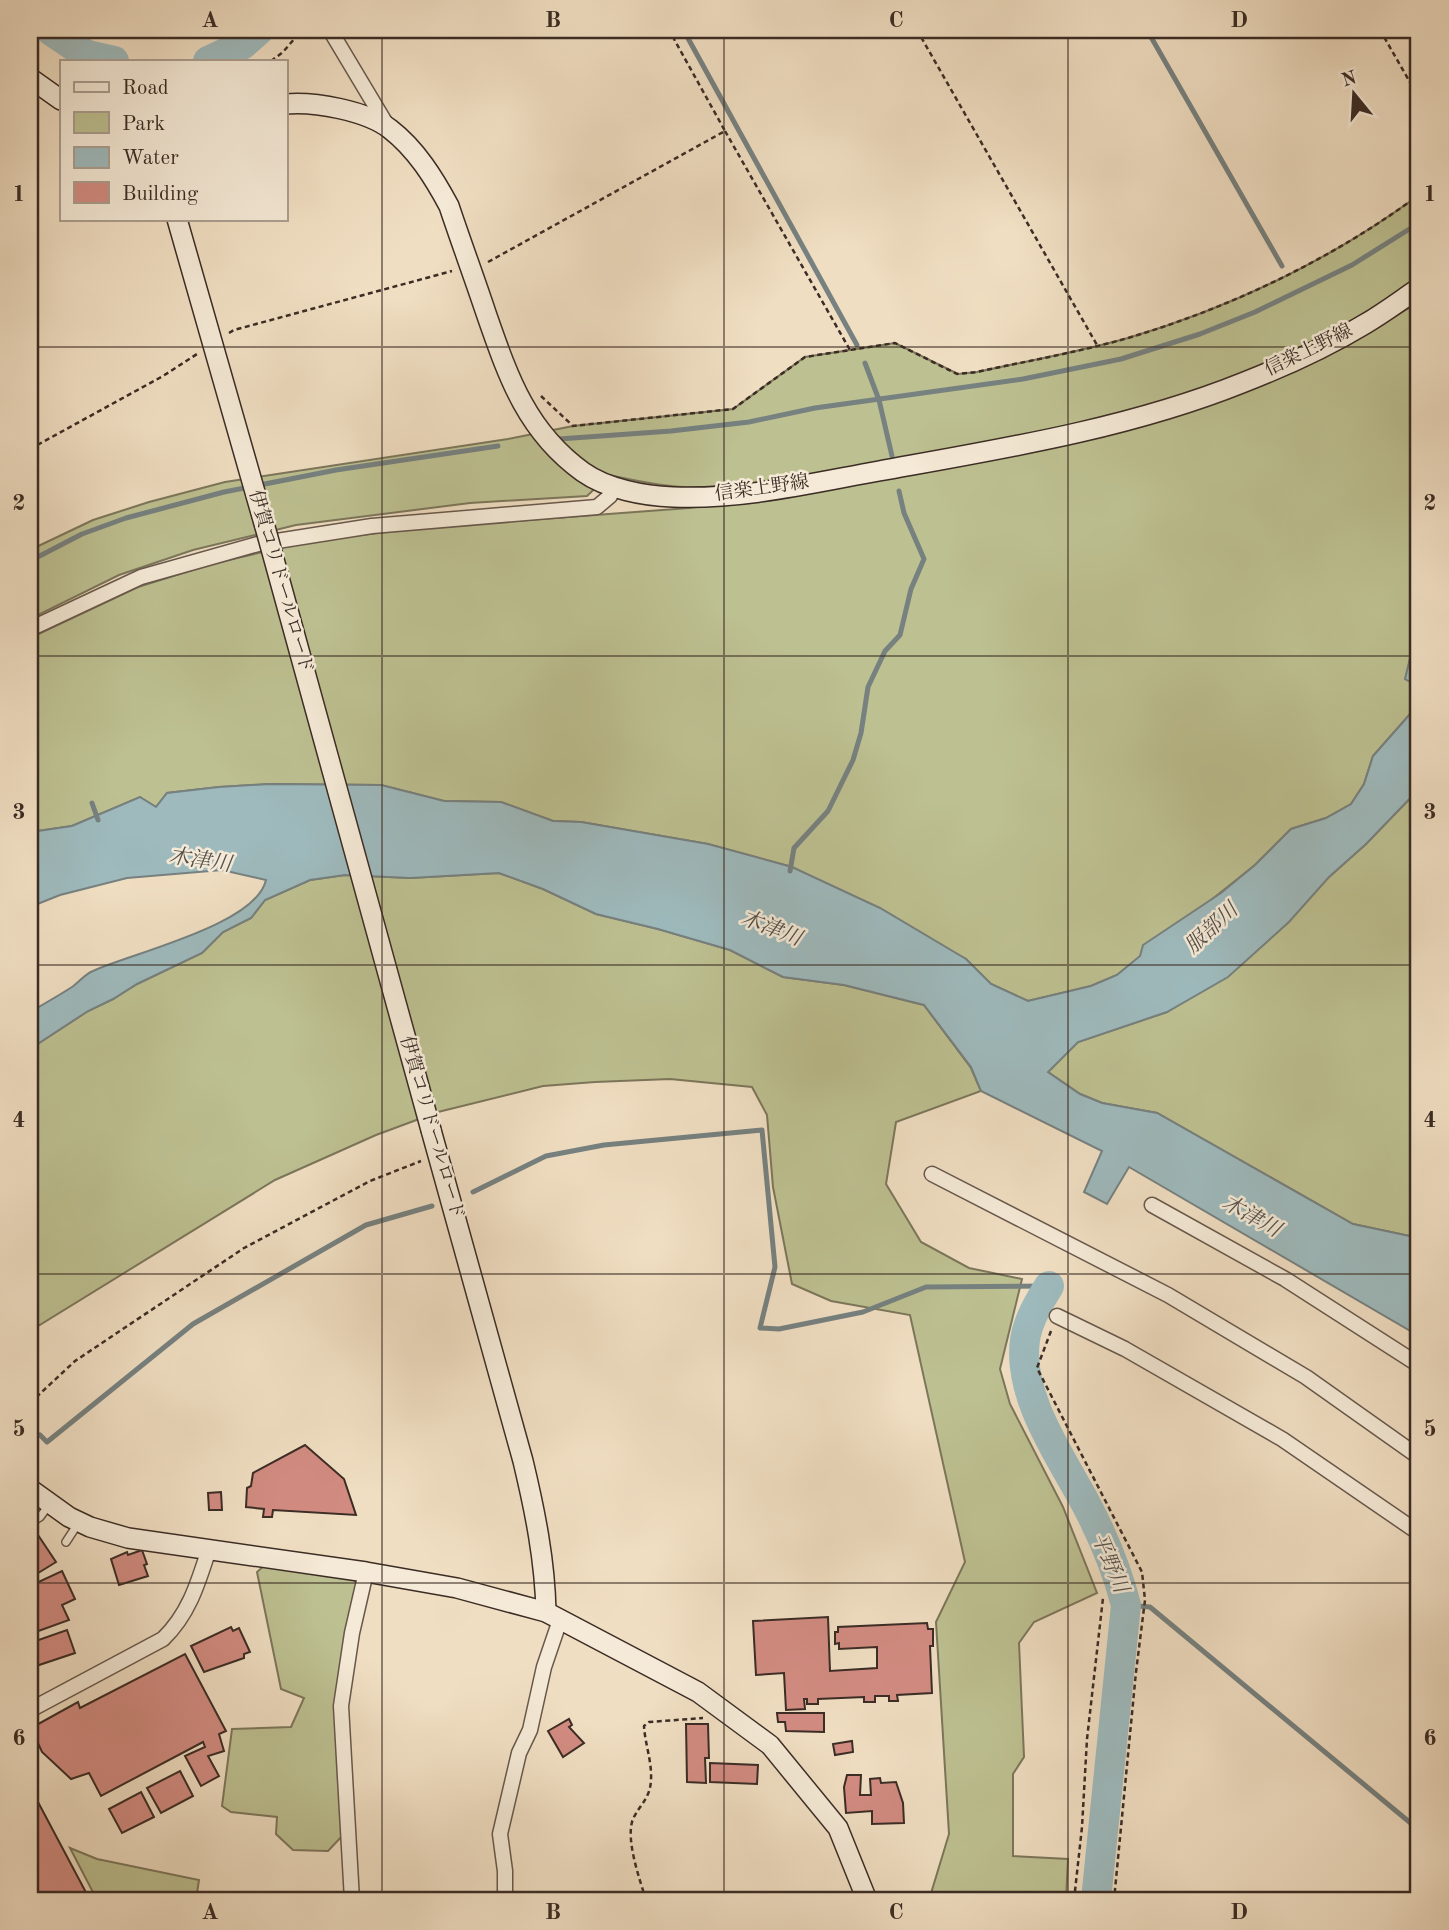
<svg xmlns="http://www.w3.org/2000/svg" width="1449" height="1930" viewBox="0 0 1449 1930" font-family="'Old Standard TT','Noto Serif JP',serif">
  <rect width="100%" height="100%" fill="#f0dec2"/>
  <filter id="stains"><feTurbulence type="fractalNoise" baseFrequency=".00286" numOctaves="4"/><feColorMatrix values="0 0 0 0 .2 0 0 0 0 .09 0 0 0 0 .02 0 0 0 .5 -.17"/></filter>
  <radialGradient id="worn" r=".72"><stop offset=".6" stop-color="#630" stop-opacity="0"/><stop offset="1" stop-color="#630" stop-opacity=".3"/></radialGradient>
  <!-- green -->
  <g fill="#bdc091" stroke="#7c765b" stroke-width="2">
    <path d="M1419,195V282C1378,306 1338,331 1295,352C1168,412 1014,441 876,464C821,473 765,484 708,487C676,489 641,482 609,475L587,496L470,503L296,525L193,550L119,575L30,619V550L93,520L149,502L225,482L508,439L573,426L733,409L805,357L895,343L958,374L977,372C1027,361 1079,352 1128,338C1232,307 1332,259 1419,195Z"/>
    <path d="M1419,302V643L1412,650L1406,679L1419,687V704L1373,756L1364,784L1351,804L1326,818L1291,829L1255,865L1117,975L1091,986L1028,1001L991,984L966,959L792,867L708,844L581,822L553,821L501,802L444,801L381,785L269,784L219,787L167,793L156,807L140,797L72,826L38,831L30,835V638L138,587L215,563L311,541L420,528L689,508L795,495L1019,452L1379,326Z"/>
    <path d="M1419,789V1238L1353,1224L1157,1113L1102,1103L1080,1094L1048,1072L1078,1042L1167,1012L1329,877L1366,844Z"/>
    <path d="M499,873L543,889L596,914L658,929L730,950L783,977L844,985L924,1005L971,1068L981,1091L896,1122L886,1184L921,1242L969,1268L1022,1279L1000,1369L1010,1404L1063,1507L1097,1593L1034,1622L1019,1643L1024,1757L1013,1774V1856L1068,1859L1066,1900H929L949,1834L936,1622L965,1562L910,1315L831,1301L792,1284L773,1187L767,1115L752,1087L670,1079L595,1082L543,1086L438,1112L376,1135L275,1180L30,1331V1049L88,1011L113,999L137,984L202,953L223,932L251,918L265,900L310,880L345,875L410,878Z"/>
    <path d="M266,1564L353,1576L358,1587L347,1632L344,1834L328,1851L293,1850L276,1834L277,1817L231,1812L222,1806L232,1729L291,1727L304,1698L281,1689L257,1572Z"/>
    <path d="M70,1848L97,1859L199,1880L196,1900H97Z"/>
  </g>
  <!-- water -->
  <g fill="#9ebabd" stroke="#768180" stroke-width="2">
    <path d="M1419,643V687L1405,679L1412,650Z"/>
    <path d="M1419,704V789L1366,844L1329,877L1289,922L1228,977L1167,1012L1078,1042L1048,1072L1080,1094L1102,1103L1157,1113L1353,1224L1419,1238V1336L1129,1167L1107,1204L1084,1192L1102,1151L981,1091L971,1067L924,1005L844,985L783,977L730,950L658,929L596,914L543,889L499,873L410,878L345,875L310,880L265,900L251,918L223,932L202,953L137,984L113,999L88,1011L30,1049V1012C44,1004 58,996 72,987C79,982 85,974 93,971C132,953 256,925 266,880L222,870L127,878L60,895L30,907V835L38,831L72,826L140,797L156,807L167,793L219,787L269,784L381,785L444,801L501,802L553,821L581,822L708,844L792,867L880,908L966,959L991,984L1028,1001L1091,986L1117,975L1140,956L1143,945L1221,893L1255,865L1291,829L1326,818L1351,804L1364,784L1373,756Z"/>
  </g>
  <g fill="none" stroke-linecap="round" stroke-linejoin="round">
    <!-- stream -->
    <g stroke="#768180" stroke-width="5">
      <path d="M1147,30L1282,266"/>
      <path d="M684,31L857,345"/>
      <path d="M865,363L879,400L892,456"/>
      <path d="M559,439L671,431L749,422L815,408L1023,379L1121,359L1200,334L1255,312L1352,265L1419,223"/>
      <path d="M30,561L82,534L126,518L224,492L336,470L498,446"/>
      <path d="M92,803L98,820"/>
      <path d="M790,871L794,848L828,811L853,760L861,733L868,687L885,651L900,635L911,589L924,559L904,513L899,491"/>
      <path d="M473,1192L546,1156L604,1145L762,1130L775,1267L760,1328L779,1329L863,1312L926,1287L1049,1286"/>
      <path d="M40,1435L47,1442L193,1324L366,1225L432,1206"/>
      <path d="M1126,1605L1150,1607L1419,1830"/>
    </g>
    <!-- river -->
    <g stroke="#9ebabd" stroke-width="30">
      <path d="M50,30L87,55L114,61"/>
      <path d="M208,61L242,45L259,30"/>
      <path d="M1049,1286C1039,1302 1028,1320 1025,1340C1017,1396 1061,1457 1086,1504C1103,1536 1117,1570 1126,1605L1096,1900"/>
    </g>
  </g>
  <!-- building -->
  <g fill="#d28b81" stroke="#3b2c25" stroke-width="2">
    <path d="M305,1445L344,1479L356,1515L273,1510L272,1517H263L264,1509L246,1507L247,1488L251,1486L253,1473Z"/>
    <path d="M221,1492L222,1510H209L208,1493Z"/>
    <path d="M36,1532L56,1562L30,1578V1536Z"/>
    <path d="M142,1550L147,1564L144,1565L148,1576L119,1585L111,1559L127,1552L128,1555Z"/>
    <path d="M62,1571L75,1599L62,1605L69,1620L30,1634V1586Z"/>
    <path d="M828,1617L830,1671L877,1668V1647L839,1649V1643L835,1644V1632H838V1627L927,1623L928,1629H933V1646H930L932,1693L897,1695L898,1701H889V1696H875V1702H864V1697L818,1699V1704H807V1699H804L805,1709L786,1710L784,1673L756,1675L753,1621Z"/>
    <path d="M231,1627L233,1631L239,1628L250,1652L244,1654V1658L204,1672L191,1646Z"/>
    <path d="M67,1630L75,1653L30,1668V1643Z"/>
    <path d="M185,1654L226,1731L219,1734L224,1751L208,1756L219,1776L201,1786L185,1756L205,1747L203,1742L101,1796L89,1773L71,1779L42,1752L31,1728L78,1702L80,1708Z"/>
    <path d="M777,1713H824V1732L786,1731L785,1722H778Z"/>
    <path d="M569,1719L572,1725L569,1727L584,1743L563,1757L548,1731Z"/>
    <path d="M686,1724H708L709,1758H705L706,1783L687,1782Z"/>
    <path d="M852,1741L853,1752L835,1755L833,1744Z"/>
    <path d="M710,1763L758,1765L757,1784L710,1782Z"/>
    <path d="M180,1771L193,1796L161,1813L147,1788Z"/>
    <path d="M847,1775H861L860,1795H871L870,1779L880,1778L881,1783L896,1782L903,1803L904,1823L872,1824V1811L846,1813L844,1787Z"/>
    <path d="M141,1792L154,1817L122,1833L109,1809Z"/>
    <path d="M38,1802L90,1900H30V1807Z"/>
  </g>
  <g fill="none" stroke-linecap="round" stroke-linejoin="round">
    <!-- lane casing -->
    <g stroke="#68584c" stroke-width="10">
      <g id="lane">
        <path d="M30,1523L40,1517L49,1505"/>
        <path d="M66,1542L79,1522"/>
      </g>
    </g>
    <!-- street casing -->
    <g stroke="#68584c" stroke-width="17">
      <g id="street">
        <path d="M330,30L388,127"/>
        <path d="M30,629L141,577L258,544L372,526L597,507L610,496L614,486"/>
        <path d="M932,1174L1168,1295L1306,1377L1419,1457"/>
        <path d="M1152,1205L1285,1279L1419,1365"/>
        <path d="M1057,1316L1125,1349L1282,1439L1419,1533"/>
        <path d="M30,1710L163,1639C189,1614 198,1583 209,1549"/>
        <path d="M352,1900L341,1706L352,1633L366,1572"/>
        <path d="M505,1900V1871L500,1834L519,1753L530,1730L544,1667L560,1620"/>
      </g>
    </g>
    <!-- secondary casing -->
    <g stroke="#3b2c25" stroke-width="22">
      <g id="secondary">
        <path d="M30,78L61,100"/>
        <path d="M285,104C314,101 367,111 390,129C416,149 434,178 449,206C461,242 474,277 486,313C508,376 526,431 583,472C607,489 644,496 673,497C741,500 812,483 879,471C1001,449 1127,429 1242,383C1283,367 1327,347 1365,324C1384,313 1401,300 1419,288"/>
        <path d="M431,1130L523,1461C535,1511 545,1561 546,1612"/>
        <path d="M30,1489L69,1517L90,1527L128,1538L366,1572L457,1588L546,1612L698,1692L770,1745L838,1828L867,1900"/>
      </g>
    </g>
    <!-- path -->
    <g stroke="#3b2c25" stroke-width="2.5" stroke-dasharray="5 3.5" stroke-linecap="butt">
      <path d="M917,30L1097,345"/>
      <path d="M1380,30L1419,98"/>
      <path d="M271,61L283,52L302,30"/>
      <path d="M725,131L850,350"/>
      <path d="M488,262L725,131L669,30"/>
      <path d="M229,333L234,330L452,271"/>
      <path d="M541,396L573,426L733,409L805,357L895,343L957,374L977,372C1027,361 1079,352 1128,338C1232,307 1332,259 1419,195"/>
      <path d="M30,449L163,376L197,354"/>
      <path d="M1051,1331L1037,1368L1142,1572L1145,1600L1136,1672L1114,1900"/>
      <path d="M30,1403L75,1361L244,1248L370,1181L421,1161"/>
      <path d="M646,1900C640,1880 625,1839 633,1819C640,1804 650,1799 651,1780C652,1761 645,1744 644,1726L649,1722L703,1718"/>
      <path d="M1074,1900L1082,1827L1087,1739L1103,1598"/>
    </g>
    <!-- lane -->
    <use href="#lane" stroke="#f5ead7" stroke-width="7"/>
    <!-- street -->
    <use href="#street" stroke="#f5ead7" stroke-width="14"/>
    <!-- secondary -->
    <use href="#secondary" stroke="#f5ead7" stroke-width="19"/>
    <!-- secondary-bridge casing -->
    <g stroke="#3b2c25" stroke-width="22" stroke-linecap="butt">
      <path id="secondary-bridge" d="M177,219L267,534L431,1130"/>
    </g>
    <!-- secondary-bridge -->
    <use href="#secondary-bridge" stroke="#f5ead7" stroke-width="19"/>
  </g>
  <!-- grid -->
  <path fill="none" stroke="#3b2c25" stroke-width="2" stroke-opacity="0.55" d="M382,30V1900M724,30V1900M1068,30V1900M30,347H1419M30,656H1419M30,965H1419M30,1274H1419M30,1583H1419"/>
  <g text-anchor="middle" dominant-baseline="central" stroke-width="5" stroke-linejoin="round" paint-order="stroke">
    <!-- street labels -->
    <g font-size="19" fill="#3b2c25" stroke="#f5ead7">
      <text transform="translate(1309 351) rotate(-26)">信楽上野線</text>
      <text transform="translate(762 489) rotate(-8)">信楽上野線</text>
      <text transform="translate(280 582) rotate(74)">伊賀コリドールロード</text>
      <text transform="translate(431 1128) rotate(74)">伊賀コリドールロード</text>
    </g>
    <!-- water labels -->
    <g font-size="21" font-style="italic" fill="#54504b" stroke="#f5ead7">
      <text transform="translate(200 861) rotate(8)">木津川</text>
      <text transform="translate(771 929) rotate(21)">木津川</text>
      <text transform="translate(1212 929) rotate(-43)">服部川</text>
      <text transform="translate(1251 1217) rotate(29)">木津川</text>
      <text transform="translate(1109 1563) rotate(67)">平野川</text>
    </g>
  </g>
  <!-- margin -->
  <rect width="1449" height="1930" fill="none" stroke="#f0dec2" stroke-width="77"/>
  <!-- legend -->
  <rect x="60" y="60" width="228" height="161" fill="#f5ead7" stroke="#ab9e90" stroke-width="2"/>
  <rect x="74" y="82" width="35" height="10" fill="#f5ead7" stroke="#ab9e90" stroke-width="2"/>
  <text x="122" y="94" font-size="21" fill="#3b2c25">Road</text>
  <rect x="74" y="112" width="35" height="21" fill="#bdc091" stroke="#ab9e90" stroke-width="2"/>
  <text x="122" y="130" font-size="21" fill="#3b2c25">Park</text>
  <rect x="74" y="147" width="35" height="21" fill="#9ebabd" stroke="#ab9e90" stroke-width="2"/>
  <text x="122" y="164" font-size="21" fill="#3b2c25">Water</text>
  <rect x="74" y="182" width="35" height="21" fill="#d28b81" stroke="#ab9e90" stroke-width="2"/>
  <text x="122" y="200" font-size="21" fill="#3b2c25">Building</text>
  <!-- north arrow -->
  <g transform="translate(1354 94) rotate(342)" stroke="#f5ead7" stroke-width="5" paint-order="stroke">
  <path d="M0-5L12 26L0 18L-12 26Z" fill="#3b2c25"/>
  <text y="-10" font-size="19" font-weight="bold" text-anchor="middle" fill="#3b2c25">N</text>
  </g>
  <rect x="38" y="38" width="1372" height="1854" fill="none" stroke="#3b2c25" stroke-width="2.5"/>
  <g font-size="23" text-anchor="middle" font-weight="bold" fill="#3b2c25">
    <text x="210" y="27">A</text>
    <text x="553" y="27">B</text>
    <text x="896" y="27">C</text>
    <text x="1239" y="27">D</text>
    <text x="19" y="201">1</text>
    <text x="1430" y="201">1</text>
    <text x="19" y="510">2</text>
    <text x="1430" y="510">2</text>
    <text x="19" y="819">3</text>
    <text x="1430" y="819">3</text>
    <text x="19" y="1127">4</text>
    <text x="1430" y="1127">4</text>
    <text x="19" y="1436">5</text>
    <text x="1430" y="1436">5</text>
    <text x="19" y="1745">6</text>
    <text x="1430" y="1745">6</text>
    <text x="210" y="1919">A</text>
    <text x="553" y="1919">B</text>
    <text x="896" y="1919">C</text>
    <text x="1239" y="1919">D</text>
  </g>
  <rect width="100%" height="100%" filter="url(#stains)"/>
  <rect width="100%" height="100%" fill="url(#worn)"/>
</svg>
